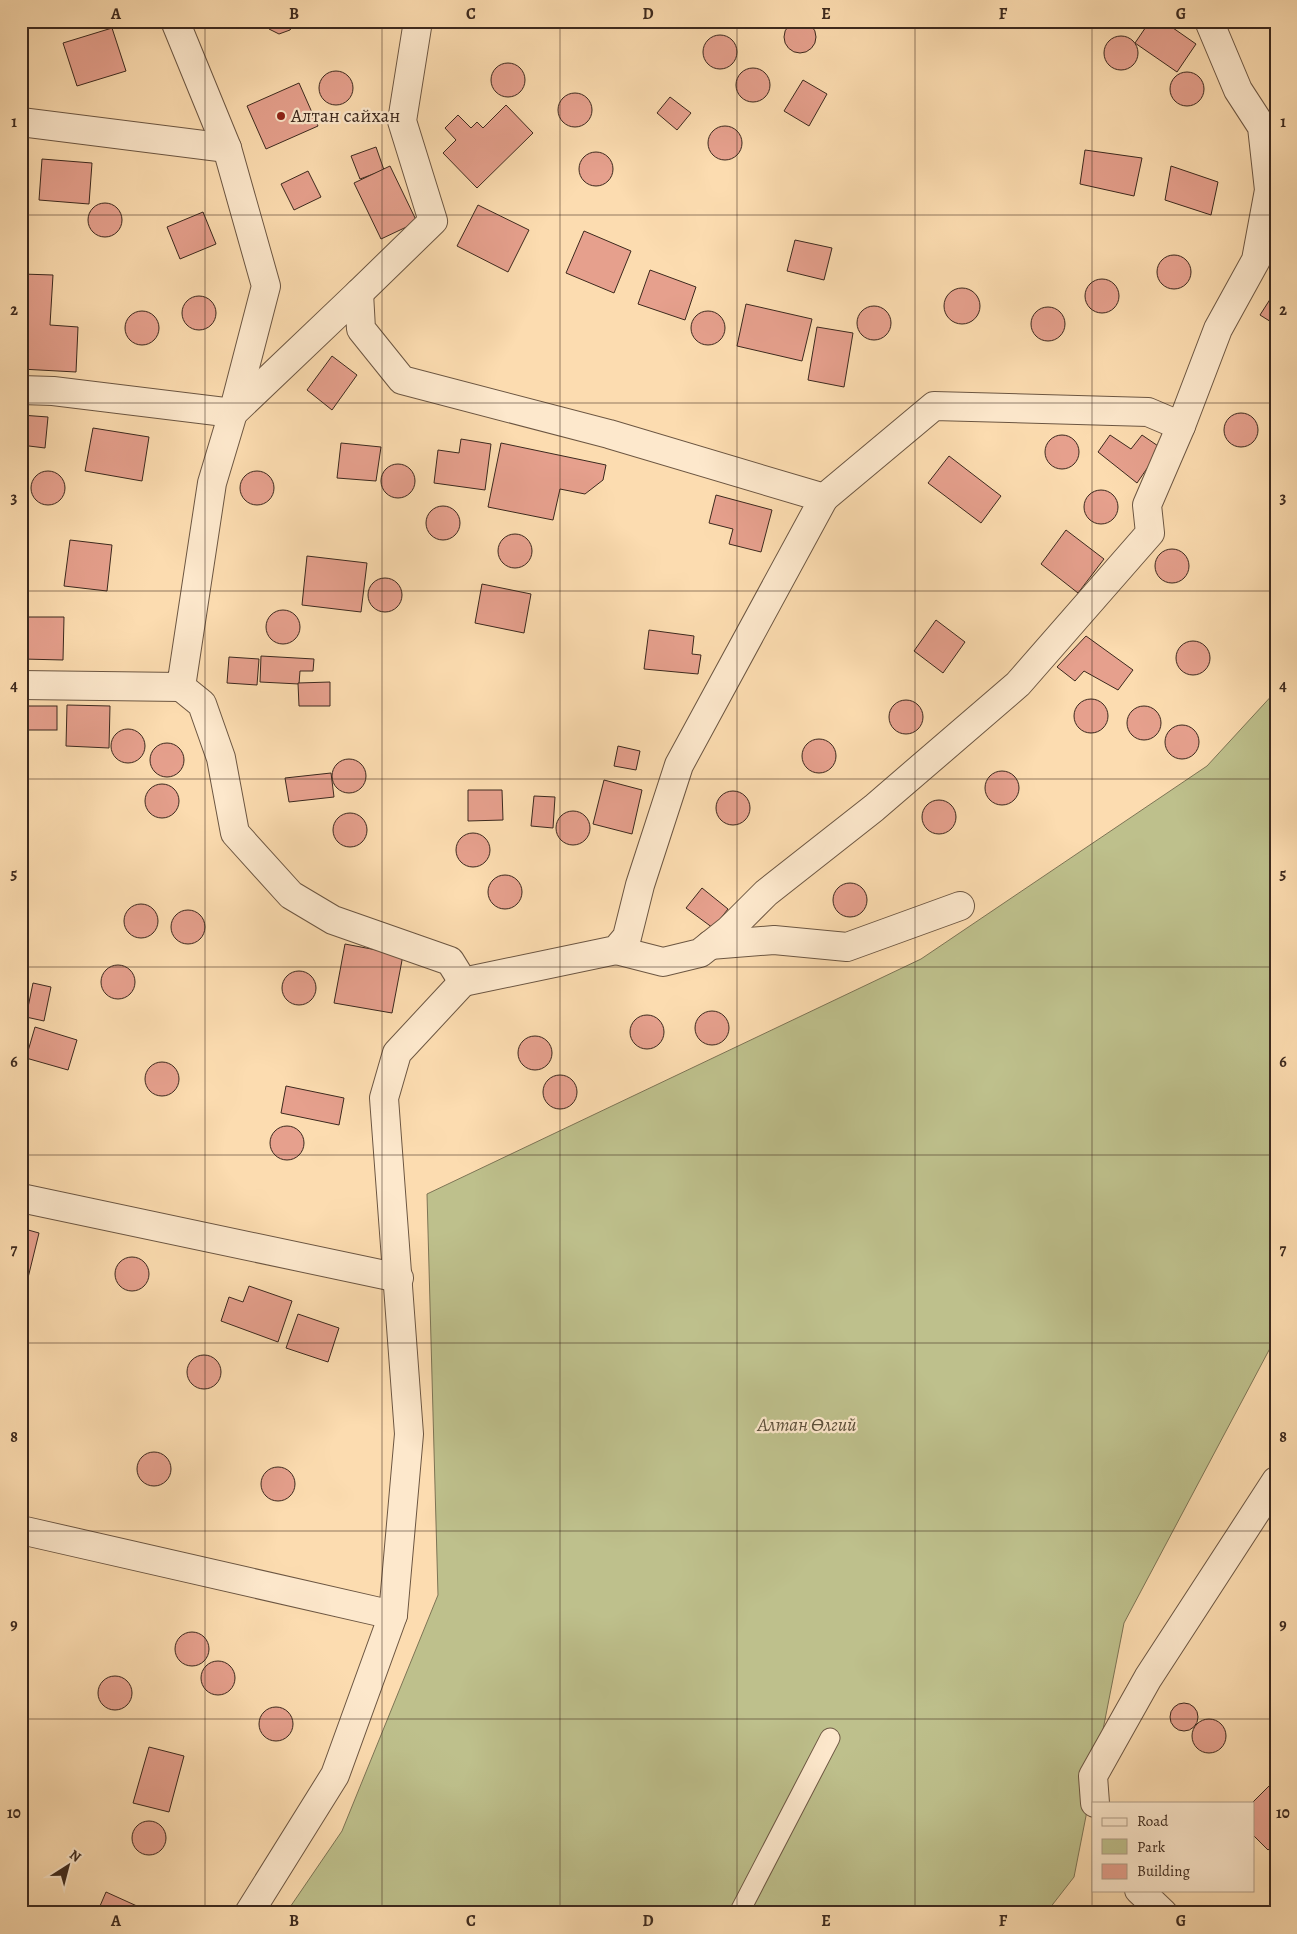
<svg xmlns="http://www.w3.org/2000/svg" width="1297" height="1934" viewBox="0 0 1297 1934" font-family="Alegreya,serif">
  <rect width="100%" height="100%" fill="#fcdcb0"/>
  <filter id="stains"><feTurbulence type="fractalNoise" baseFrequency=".004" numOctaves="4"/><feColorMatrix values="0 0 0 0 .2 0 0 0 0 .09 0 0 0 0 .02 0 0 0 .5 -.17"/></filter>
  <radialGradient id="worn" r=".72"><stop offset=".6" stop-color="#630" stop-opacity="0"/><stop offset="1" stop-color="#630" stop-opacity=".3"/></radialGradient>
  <!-- green -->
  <path fill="#bec08c" stroke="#7d7455" d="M1276,691V1337L1124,1623L1074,1877L1046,1913H286L342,1831L438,1595L427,1194L921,959L1207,766Z"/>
  <!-- building -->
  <g fill="#e6a08d" stroke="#3c291e">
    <circle cx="800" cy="37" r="16"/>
    <path d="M23,21H40L31,24Z"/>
    <path d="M264,21H296L290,30L279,34L269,29Z"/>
    <path d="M1150,21H1163L1196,44L1177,72L1135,43Z"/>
    <path d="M112,28L126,71L77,86L63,43Z"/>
    <circle cx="720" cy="52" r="17"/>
    <circle cx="1121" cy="53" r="17"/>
    <circle cx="508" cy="80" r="17"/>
    <circle cx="753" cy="85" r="17"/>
    <circle cx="336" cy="88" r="17"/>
    <circle cx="1187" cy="89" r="17"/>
    <path d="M803,80L827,94L809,126L784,111Z"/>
    <path d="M299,83L318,126L266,149L247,106Z"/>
    <circle cx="575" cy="110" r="17"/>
    <path d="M670,97L691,113L677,130L657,113Z"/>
    <path d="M506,105L533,133L477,188L443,153L456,140L445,128L458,115L471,128L477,122L483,128Z"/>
    <circle cx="725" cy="143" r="17"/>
    <path d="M376,147L384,170L360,179L351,156Z"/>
    <path d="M1085,150L1142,158L1134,196L1080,184Z"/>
    <circle cx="596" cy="169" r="17"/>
    <path d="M42,159L92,163L89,204L39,200Z"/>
    <path d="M390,166L417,222L381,239L354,183Z"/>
    <path d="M1171,166L1218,182L1211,215L1165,200Z"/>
    <path d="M308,171L321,197L294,210L281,184Z"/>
    <circle cx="105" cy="220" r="17"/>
    <path d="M478,205L529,230L508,272L457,246Z"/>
    <path d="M203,212L216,244L180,259L167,227Z"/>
    <path d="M584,231L631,251L614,293L566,273Z"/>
    <path d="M795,240L832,248L824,280L787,271Z"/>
    <circle cx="1174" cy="272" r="17"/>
    <path d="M650,270L696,287L685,320L638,304Z"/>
    <path d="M22,274L53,275L50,325L78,327L76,372L21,369Z"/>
    <circle cx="1102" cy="296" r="17"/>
    <circle cx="962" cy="306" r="18"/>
    <path d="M1276,290V325L1260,315Z"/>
    <circle cx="199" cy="313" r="17"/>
    <path d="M746,304L812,319L802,361L737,346Z"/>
    <circle cx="874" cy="323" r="17"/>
    <circle cx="1048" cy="324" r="17"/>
    <circle cx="142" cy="328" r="17"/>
    <circle cx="708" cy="328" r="17"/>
    <path d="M817,327L853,333L844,387L808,380Z"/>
    <path d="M332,356L357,375L332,410L307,390Z"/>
    <circle cx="1241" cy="430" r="17"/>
    <path d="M21,415L48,417L45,448L21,445Z"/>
    <path d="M93,428L149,437L142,481L85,471Z"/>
    <path d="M1110,435L1131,449L1142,435L1161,448L1137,483L1098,452Z"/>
    <circle cx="1062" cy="452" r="17"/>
    <path d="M461,439L491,444L485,490L434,483L438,450L459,453Z"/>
    <path d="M341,443L381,447L376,481L337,478Z"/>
    <path d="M501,443L606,465L603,480L585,494L560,489L553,520L488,507Z"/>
    <path d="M949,456L1001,496L981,523L928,483Z"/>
    <circle cx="398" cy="481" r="17"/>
    <circle cx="48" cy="488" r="17"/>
    <circle cx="257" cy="488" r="17"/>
    <circle cx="1101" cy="507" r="17"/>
    <path d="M716,495L772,510L761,552L729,544L733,529L709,523Z"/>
    <circle cx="443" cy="523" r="17"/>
    <path d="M1066,530L1104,559L1078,593L1041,564Z"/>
    <circle cx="515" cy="551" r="17"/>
    <path d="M70,540L112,545L107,591L64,586Z"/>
    <circle cx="1172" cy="566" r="17"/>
    <path d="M307,556L367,563L361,612L302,605Z"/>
    <circle cx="385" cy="595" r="17"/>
    <path d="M482,584L531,594L524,633L475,623Z"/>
    <circle cx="283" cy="627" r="17"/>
    <path d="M23,617H64L63,660L23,659Z"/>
    <path d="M936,620L965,642L943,673L914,651Z"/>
    <path d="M649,630L694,636L692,654L701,655L698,674L644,669Z"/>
    <path d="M1086,636L1133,670L1118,690L1084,671L1075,681L1057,667Z"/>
    <circle cx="1193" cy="658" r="17"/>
    <path d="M261,656L314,659L313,671H300L299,684L260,682Z"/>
    <path d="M229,657L259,659L257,685L227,683Z"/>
    <path d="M330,682V706H299L298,683Z"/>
    <circle cx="1091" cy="716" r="17"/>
    <circle cx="906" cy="717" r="17"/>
    <path d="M67,705L110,706L109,748L66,746Z"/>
    <rect x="24" y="706" width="33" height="24"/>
    <circle cx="1144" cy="723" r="17"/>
    <circle cx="1182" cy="742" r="17"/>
    <circle cx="128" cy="746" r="17"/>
    <circle cx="819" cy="756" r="17"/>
    <circle cx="167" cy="760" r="17"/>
    <path d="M618,746L640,751L636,770L614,766Z"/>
    <circle cx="349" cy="776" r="17"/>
    <circle cx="1002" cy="788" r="17"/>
    <path d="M331,773L334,797L289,802L285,778Z"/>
    <path d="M604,780L642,790L632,834L593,824Z"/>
    <circle cx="162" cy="801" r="17"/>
    <path d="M468,790H502L503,820L468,821Z"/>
    <circle cx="733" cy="808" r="17"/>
    <path d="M534,796L555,797L553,828L531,826Z"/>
    <circle cx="939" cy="817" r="17"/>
    <circle cx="573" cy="828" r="17"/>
    <circle cx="350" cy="830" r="17"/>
    <circle cx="473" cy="850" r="17"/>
    <circle cx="505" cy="892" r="17"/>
    <circle cx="850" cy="900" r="17"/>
    <path d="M702,888L728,909L713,928L686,908Z"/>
    <circle cx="141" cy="921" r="17"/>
    <circle cx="188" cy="927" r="17"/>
    <path d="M345,944L403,955L392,1013L334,1003Z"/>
    <circle cx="118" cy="982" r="17"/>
    <circle cx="299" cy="988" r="17"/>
    <path d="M33,983L51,987L44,1021L26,1017Z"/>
    <circle cx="712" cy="1028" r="17"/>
    <circle cx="647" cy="1032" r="17"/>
    <path d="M35,1027L77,1040L68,1070L26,1058Z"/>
    <circle cx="535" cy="1053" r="17"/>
    <circle cx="162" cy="1079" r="17"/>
    <circle cx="560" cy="1092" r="17"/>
    <path d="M286,1086L344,1098L339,1125L281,1113Z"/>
    <circle cx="287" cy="1143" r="17"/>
    <path d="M21,1228L39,1233L25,1290L21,1289Z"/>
    <circle cx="132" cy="1274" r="17"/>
    <path d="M249,1286L292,1301L278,1342L221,1321L229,1297L243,1302Z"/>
    <path d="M298,1314L339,1328L328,1362L286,1348Z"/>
    <circle cx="204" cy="1372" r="17"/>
    <circle cx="154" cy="1469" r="17"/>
    <circle cx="278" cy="1484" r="17"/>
    <circle cx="192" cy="1649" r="17"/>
    <circle cx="218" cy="1678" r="17"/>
    <circle cx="115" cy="1693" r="17"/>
    <circle cx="1184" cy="1717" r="14"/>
    <circle cx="276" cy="1724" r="17"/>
    <circle cx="1209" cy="1736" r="17"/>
    <path d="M149,1747L184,1756L169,1812L133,1803Z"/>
    <path d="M1272,1783L1276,1787V1843L1268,1850L1253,1835L1252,1803Z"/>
    <circle cx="149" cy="1838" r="17"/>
    <path d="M106,1892L148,1911L147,1913H97Z"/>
  </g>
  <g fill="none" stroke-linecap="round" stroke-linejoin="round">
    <!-- service casing -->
    <g stroke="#6c5642" stroke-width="21">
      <path id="service" d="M739,1913L830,1738"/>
    </g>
    <!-- minor casing -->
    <g stroke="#6c5642" stroke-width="30">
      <g id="minor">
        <path d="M21,122L227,148"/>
        <path d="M359,293L433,221L402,121L418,21"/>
        <path d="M21,390L53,391L233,413L359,293L361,329L402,380L609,434L824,498L679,765L640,885L627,937L616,950L463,982L450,961L333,920L291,895L235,833L221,758L202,704L181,687"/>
        <path d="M1181,426L1218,329L1256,260L1269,190L1262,127L1238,90L1209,21"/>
        <path d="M21,685L181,687L212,483L233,413L266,286L227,148L175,21"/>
        <path d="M710,945L774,940L847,947L960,906"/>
        <path d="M616,950L663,962L700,953L729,930L766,893L874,808L1018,684L1150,533L1147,505L1181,426L1148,412L934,406L824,498"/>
        <path d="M21,1198L399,1278"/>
        <path d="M21,1530L393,1615"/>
        <path d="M1095,1803L1093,1776L1116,1735L1148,1678L1276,1481"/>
        <path d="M1139,1890L1163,1913"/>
        <path d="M249,1913L335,1775L393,1615L409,1434L384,1098L397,1053L463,982"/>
      </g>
    </g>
    <!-- service -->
    <use href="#service" stroke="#fde8cc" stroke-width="19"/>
    <!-- minor -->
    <use href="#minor" stroke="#fde8cc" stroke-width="28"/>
  </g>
  <!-- grid -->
  <path fill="none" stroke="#3c291e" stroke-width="1" stroke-opacity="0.55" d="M205,21V1913M382,21V1913M560,21V1913M737,21V1913M915,21V1913M1092,21V1913M21,215H1276M21,403H1276M21,591H1276M21,779H1276M21,967H1276M21,1155H1276M21,1343H1276M21,1531H1276M21,1719H1276"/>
  <!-- markers -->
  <circle fill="#8f2418" stroke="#fde8cc" stroke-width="2" cx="281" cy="116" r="5"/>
  <g text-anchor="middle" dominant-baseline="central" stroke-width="4.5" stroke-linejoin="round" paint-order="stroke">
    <!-- poi labels -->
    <g font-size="19" fill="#3c291e" stroke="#fde8cc" text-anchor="start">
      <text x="291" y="116">Алтан сайхан</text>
    </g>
    <!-- park labels -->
    <g font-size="19" font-style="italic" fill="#5c4f3a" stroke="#fde8cc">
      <text x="807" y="1425">Алтан Өлгий</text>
    </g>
  </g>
  <!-- margin -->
  <rect width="1297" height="1934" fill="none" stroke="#fcdcb0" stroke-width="55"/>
  <!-- legend -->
  <rect x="1092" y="1802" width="162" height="90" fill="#fde8cc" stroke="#b09c86"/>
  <rect x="1102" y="1818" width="25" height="8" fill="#fde8cc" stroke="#b09c86"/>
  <text x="1137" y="1826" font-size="15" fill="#3c291e">Road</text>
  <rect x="1102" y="1839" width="25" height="15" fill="#bec08c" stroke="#b09c86"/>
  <text x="1137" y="1852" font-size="15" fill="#3c291e">Park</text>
  <rect x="1102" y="1864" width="25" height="15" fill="#e6a08d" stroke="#b09c86"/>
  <text x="1137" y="1876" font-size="15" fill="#3c291e">Building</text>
  <!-- north arrow -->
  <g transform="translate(68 1866) rotate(36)" stroke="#fde8cc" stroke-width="4" paint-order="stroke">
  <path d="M0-4L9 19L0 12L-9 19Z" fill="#3c291e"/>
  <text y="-8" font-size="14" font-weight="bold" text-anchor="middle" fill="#3c291e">N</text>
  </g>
  <rect x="28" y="28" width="1242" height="1878" fill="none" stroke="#3c291e" stroke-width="2"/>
  <g font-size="16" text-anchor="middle" font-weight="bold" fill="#3c291e">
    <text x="116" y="19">A</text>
    <text x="294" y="19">B</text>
    <text x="471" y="19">C</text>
    <text x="648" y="19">D</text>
    <text x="826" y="19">E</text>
    <text x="1003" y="19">F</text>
    <text x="1181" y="19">G</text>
    <text x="14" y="127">1</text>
    <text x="1283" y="127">1</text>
    <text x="14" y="315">2</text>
    <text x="1283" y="315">2</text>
    <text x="14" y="503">3</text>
    <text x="1283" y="503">3</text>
    <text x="14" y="691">4</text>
    <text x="1283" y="691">4</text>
    <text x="14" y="879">5</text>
    <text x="1283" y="879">5</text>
    <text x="14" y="1067">6</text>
    <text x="1283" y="1067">6</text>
    <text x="14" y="1255">7</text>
    <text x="1283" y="1255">7</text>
    <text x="14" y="1442">8</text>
    <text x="1283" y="1442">8</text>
    <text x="14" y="1630">9</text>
    <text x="1283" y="1630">9</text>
    <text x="14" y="1818">10</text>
    <text x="1283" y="1818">10</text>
    <text x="116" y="1926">A</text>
    <text x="294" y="1926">B</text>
    <text x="471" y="1926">C</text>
    <text x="648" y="1926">D</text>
    <text x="826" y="1926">E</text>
    <text x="1003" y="1926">F</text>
    <text x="1181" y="1926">G</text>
  </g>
  <rect width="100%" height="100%" filter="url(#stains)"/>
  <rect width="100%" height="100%" fill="url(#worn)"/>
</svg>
